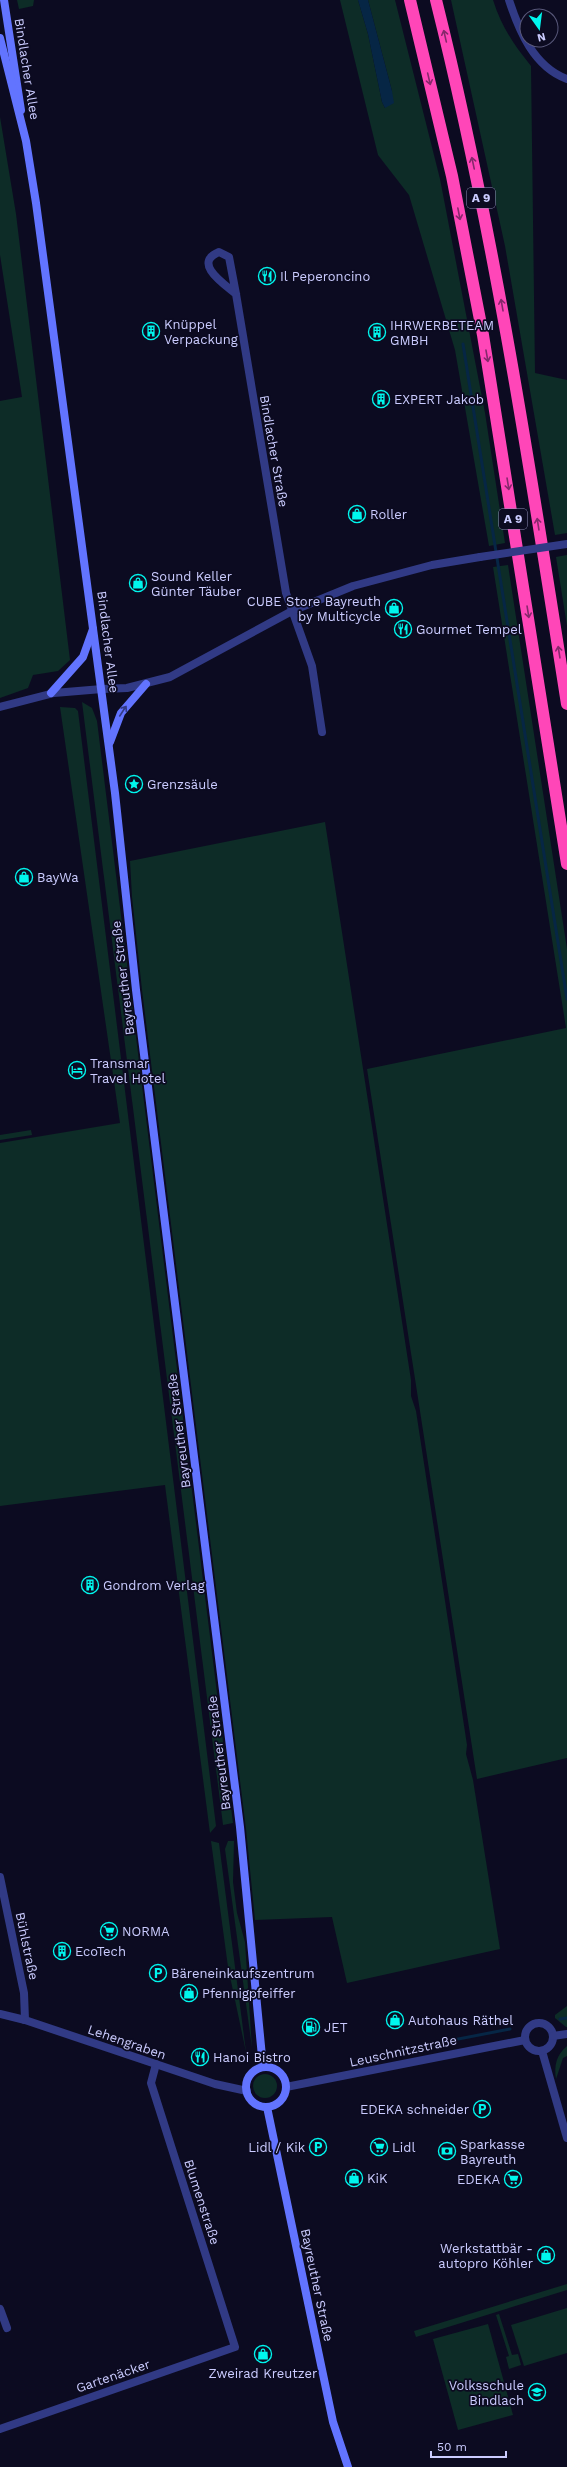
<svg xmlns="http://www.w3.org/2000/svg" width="567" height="2467" viewBox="0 0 567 2467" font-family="'Work Sans',sans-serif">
  <rect width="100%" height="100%" fill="#0c0b21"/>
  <!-- green -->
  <g fill="#0d2c27">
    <path d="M17,0H34L33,6L19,9Z"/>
    <path d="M340,0H358L368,34L382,102L385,108L392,91L368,0H395L440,179L485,413L505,543L489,546L455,350L409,195L378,155Z"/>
    <path d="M451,0H493C501,26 514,45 531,66L535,373L567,380V533L555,535L505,246Z"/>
    <path d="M0,117L16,214L70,660L58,671L33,675L28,688L0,698V401L22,397L0,255Z"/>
    <path d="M567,555V626L556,557Z"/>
    <path d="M508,565L567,949V1758L477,1779L367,1069L566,1028L493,567Z"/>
    <path d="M82,702L92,708L97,721L233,1823L223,1825Z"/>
    <path d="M60,707L75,708L78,711L216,1826L210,1833L165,1485L0,1506V1143L120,1123Z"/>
    <path d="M325,822L411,1380V1396L416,1411L467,1745L466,1754L473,1780L500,1949L347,1983L332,1917L255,1920L246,1829L142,990L132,897L130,861Z"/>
    <path d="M31,1130L32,1135L0,1140V1135Z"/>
    <path d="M211,1841L219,1843L246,2052L228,1967Z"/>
    <path d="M228,1841H234L233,1882L237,1913L245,1942L252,2048L225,1849Z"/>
    <path d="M567,2006V2027H566L555,2018V2015Z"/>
    <path d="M567,2046V2056L563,2058L556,2079C554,2066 556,2055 567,2046Z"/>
    <circle cx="265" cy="2086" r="12"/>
    <path d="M567,2284V2290L416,2337L414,2331Z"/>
    <path d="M567,2308V2353L524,2366L511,2325Z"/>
    <path d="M499,2314L512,2355L518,2354L521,2365L509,2369L506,2357L509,2356L496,2315Z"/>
    <path d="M488,2324L513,2415L458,2430L433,2339Z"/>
  </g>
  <!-- water -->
  <path fill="#062645" d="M358,0H368L392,91L394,103L385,108L382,102L368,34Z"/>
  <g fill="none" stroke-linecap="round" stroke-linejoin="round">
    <!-- stream -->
    <g stroke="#062645" stroke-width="3">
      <path d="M463,344L567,999"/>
      <path d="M560,2019L567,2018"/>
      <path d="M417,2047L510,2029"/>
    </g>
    <!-- minor -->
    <g stroke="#313a85" stroke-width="8">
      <path d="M236,294C224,284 192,263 219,252L229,257L236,294L286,593L312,666L322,732"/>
      <path d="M0,707L54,693L102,689"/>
      <path d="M0,1877L24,1993L25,2020"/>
      <path d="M542,2051L567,2138"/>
      <path d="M0,2309L7,2328"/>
      <path d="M0,2429L235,2347L151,2083L156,2064"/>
    </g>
    <!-- tertiary -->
    <g stroke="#313a85" stroke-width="8">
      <path d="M509,0C519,31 534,67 567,79"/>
      <path d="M102,689L127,688L170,677L292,611L353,586L432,565L480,557"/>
      <path d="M0,2014L25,2020L215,2084L247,2091"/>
      <circle cx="539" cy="2037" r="14"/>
      <path d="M553,2036L567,2034"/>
      <path d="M286,2087L525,2040"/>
    </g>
    <!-- secondary -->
    <g stroke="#6274ff" stroke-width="8">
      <path d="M4,0L21,110"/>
      <path d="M0,38L26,141L36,203L115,793L136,990L240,1827L263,2067"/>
      <path d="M51,693L83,657L93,629"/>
      <path d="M110,742L121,713L146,684"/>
      <circle cx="266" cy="2087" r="20"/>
      <path d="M267,2107L333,2422L348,2467"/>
    </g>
    <!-- motorway -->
    <g stroke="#ff46b8" stroke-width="12">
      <path d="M410,0L452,176L483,335L567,864"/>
      <path d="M436,0C494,232 530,468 567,704"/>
    </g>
    <!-- tertiary-bridge -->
    <path stroke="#313a85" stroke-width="8" d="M480,557L567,544"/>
  </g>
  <!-- one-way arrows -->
  <defs><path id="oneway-shaft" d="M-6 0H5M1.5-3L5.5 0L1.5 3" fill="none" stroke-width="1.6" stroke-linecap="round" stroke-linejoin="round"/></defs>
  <g stroke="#86286c">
    <use href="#oneway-shaft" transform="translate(445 36) rotate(-103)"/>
    <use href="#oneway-shaft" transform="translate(429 79) rotate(77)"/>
    <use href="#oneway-shaft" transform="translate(473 163) rotate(-102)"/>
    <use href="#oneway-shaft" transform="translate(459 214) rotate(79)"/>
    <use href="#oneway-shaft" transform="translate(502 305) rotate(-100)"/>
    <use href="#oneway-shaft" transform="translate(487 356) rotate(80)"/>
    <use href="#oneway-shaft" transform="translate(508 484) rotate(81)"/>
    <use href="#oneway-shaft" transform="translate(538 524) rotate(-99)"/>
    <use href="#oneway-shaft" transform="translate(528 612) rotate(81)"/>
    <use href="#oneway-shaft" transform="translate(559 652) rotate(-99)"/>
  </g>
  <use stroke="#333a85" href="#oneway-shaft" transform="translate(123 711) rotate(-57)"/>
  <!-- icons -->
  <defs>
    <g id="restaurant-ring" transform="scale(0.9)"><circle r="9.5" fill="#0c0b21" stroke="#00f6ed" stroke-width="1.5"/><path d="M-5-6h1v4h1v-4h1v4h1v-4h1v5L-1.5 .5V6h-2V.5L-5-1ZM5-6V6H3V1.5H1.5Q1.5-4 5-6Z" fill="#00f6ed"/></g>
    <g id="building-ring" transform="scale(0.9)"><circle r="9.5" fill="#0c0b21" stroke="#00f6ed" stroke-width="1.5"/><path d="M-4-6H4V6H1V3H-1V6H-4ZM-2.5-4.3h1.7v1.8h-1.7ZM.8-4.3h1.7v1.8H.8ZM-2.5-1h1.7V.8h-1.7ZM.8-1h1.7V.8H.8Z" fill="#00f6ed"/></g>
    <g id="shop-ring" transform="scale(0.9)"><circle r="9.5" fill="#0c0b21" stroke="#00f6ed" stroke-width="1.5"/><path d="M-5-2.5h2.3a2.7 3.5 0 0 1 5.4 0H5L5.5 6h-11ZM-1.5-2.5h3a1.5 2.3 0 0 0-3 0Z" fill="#00f6ed"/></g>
    <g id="sight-ring" transform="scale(0.9)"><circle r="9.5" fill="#0c0b21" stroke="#00f6ed" stroke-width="1.5"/><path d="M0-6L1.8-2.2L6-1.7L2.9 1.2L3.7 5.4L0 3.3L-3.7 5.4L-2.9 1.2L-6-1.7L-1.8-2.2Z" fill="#00f6ed"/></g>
    <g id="hotel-ring" transform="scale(0.9)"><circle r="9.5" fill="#0c0b21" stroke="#00f6ed" stroke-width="1.5"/><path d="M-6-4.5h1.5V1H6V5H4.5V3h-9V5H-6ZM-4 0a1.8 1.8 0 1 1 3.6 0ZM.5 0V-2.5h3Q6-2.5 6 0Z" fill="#00f6ed"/></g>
    <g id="supermarket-ring" transform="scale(0.9)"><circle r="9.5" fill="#0c0b21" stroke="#00f6ed" stroke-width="1.5"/><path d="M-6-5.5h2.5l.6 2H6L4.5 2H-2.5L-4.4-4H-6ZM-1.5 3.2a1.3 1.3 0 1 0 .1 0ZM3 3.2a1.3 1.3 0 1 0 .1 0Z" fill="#00f6ed"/></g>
    <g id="parking-ring" transform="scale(0.9)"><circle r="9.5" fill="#0c0b21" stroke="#00f6ed" stroke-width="1.5"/><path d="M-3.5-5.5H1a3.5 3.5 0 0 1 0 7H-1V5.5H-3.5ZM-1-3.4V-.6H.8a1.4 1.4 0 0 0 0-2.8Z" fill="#00f6ed"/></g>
    <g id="fuel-ring" transform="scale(0.9)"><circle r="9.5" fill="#0c0b21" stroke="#00f6ed" stroke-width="1.5"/><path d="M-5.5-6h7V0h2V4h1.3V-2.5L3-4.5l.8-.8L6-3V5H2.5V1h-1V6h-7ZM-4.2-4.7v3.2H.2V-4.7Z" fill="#00f6ed"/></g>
    <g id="bank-ring" transform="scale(0.9)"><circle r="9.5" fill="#0c0b21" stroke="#00f6ed" stroke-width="1.5"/><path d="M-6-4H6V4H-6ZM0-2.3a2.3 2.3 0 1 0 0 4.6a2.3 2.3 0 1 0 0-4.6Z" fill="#00f6ed"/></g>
    <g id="school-ring" transform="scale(0.9)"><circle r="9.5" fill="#0c0b21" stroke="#00f6ed" stroke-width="1.5"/><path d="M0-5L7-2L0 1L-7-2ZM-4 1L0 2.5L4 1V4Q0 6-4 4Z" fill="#00f6ed"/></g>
  </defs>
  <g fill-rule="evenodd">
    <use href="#restaurant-ring" x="267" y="276"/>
    <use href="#building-ring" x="151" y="331"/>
    <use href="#building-ring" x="377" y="332"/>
    <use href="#building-ring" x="381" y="399"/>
    <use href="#shop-ring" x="357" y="514"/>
    <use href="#shop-ring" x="138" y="583"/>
    <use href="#shop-ring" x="394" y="608"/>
    <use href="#restaurant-ring" x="403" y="629"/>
    <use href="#sight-ring" x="134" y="784"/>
    <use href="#shop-ring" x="24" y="877"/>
    <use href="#hotel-ring" x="77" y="1070"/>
    <use href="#building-ring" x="90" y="1585"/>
    <use href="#supermarket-ring" x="109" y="1931"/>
    <use href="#building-ring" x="62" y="1951"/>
    <use href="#parking-ring" x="158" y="1973"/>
    <use href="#shop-ring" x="189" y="1993"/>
    <use href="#shop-ring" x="395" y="2020"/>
    <use href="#fuel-ring" x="311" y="2027"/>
    <use href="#restaurant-ring" x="200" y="2057"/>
    <use href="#parking-ring" x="482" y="2109"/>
    <use href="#parking-ring" x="318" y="2147"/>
    <use href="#supermarket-ring" x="379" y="2147"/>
    <use href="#bank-ring" x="447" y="2151"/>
    <use href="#shop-ring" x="354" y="2178"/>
    <use href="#supermarket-ring" x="513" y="2179"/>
    <use href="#shop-ring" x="546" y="2255"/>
    <use href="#shop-ring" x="263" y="2354"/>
    <use href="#school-ring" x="537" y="2392"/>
  </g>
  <g text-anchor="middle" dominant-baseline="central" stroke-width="3.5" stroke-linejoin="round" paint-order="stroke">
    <!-- shield labels -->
    <g fill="#0c0b21" stroke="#9292bc" stroke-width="1">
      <rect x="467" y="188" width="28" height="20" rx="3"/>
      <rect x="499" y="509" width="28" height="20" rx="3"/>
    </g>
    <g font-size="12" font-weight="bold" fill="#cbccff">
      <text x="481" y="198">A 9</text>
      <text x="513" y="519">A 9</text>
    </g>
    <!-- street labels -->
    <g font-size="13" fill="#cbccff" stroke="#0c0b21">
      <text transform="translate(27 69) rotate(81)">Bindlacher Allee</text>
      <text transform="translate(274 451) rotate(80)">Bindlacher Straße</text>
      <text transform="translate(108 642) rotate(83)">Bindlacher Allee</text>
      <text transform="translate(123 978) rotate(-97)">Bayreuther Straße</text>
      <text transform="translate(179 1431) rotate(-97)">Bayreuther Straße</text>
      <text transform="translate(219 1753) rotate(-97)">Bayreuther Straße</text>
      <text transform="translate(27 1946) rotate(78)">Bühlstraße</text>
      <text transform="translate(127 2042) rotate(19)">Lehengraben</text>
      <text transform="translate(403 2051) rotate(-12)">Leuschnitzstraße</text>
      <text transform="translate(202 2202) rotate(72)">Blumenstraße</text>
      <text transform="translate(317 2285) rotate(78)">Bayreuther Straße</text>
      <text transform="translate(113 2376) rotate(-19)">Gartenäcker</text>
    </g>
    <!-- poi labels -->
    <g font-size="13" fill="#cbccff" stroke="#0c0b21" text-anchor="start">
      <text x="280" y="276">Il Peperoncino</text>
      <text x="164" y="324">Knüppel<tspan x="164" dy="15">Verpackung</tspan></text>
      <text x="390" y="325">IHRWERBETEAM<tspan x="390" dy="15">GMBH</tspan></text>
      <text x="394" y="399">EXPERT Jakob</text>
      <text x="370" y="514">Roller</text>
      <text x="151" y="576">Sound Keller<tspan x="151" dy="15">Günter Täuber</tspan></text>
      <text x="381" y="601" text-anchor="end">CUBE Store Bayreuth<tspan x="381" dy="15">by Multicycle</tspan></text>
      <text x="416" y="629">Gourmet Tempel</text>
      <text x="147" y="784">Grenzsäule</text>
      <text x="37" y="877">BayWa</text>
      <text x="90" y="1063">Transmar<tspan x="90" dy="15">Travel Hotel</tspan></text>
      <text x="103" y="1585">Gondrom Verlag</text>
      <text x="122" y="1931">NORMA</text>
      <text x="75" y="1951">EcoTech</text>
      <text x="171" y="1973">Bäreneinkaufszentrum</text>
      <text x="202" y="1993">Pfennigpfeiffer</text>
      <text x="408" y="2020">Autohaus Räthel</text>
      <text x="324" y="2027">JET</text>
      <text x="213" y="2057">Hanoi Bistro</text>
      <text x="469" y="2109" text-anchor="end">EDEKA schneider</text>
      <text x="460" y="2144">Sparkasse<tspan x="460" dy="15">Bayreuth</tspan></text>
      <text x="305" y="2147" text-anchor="end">Lidl / Kik</text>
      <text x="392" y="2147">Lidl</text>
      <text x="367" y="2178">KiK</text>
      <text x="500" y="2179" text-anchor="end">EDEKA</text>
      <text x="533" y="2248" text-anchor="end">Werkstattbär -<tspan x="533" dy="15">autopro Köhler</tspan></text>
      <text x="263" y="2373" text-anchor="middle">Zweirad Kreutzer</text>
      <text x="524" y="2385" text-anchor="end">Volksschule<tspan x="524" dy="15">Bindlach</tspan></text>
    </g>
  </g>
  <!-- north arrow -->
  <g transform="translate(539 28) rotate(166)"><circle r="19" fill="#0c0b21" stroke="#58587a"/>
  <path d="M0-3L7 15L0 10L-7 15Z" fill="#00f6ed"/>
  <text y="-6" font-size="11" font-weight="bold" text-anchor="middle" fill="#cbccff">N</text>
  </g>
  <!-- scale -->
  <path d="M431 2451v6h75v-6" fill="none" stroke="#cbccff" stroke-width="2"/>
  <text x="437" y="2451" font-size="12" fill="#cbccff" stroke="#0c0b21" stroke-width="3" paint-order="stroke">50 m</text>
</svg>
